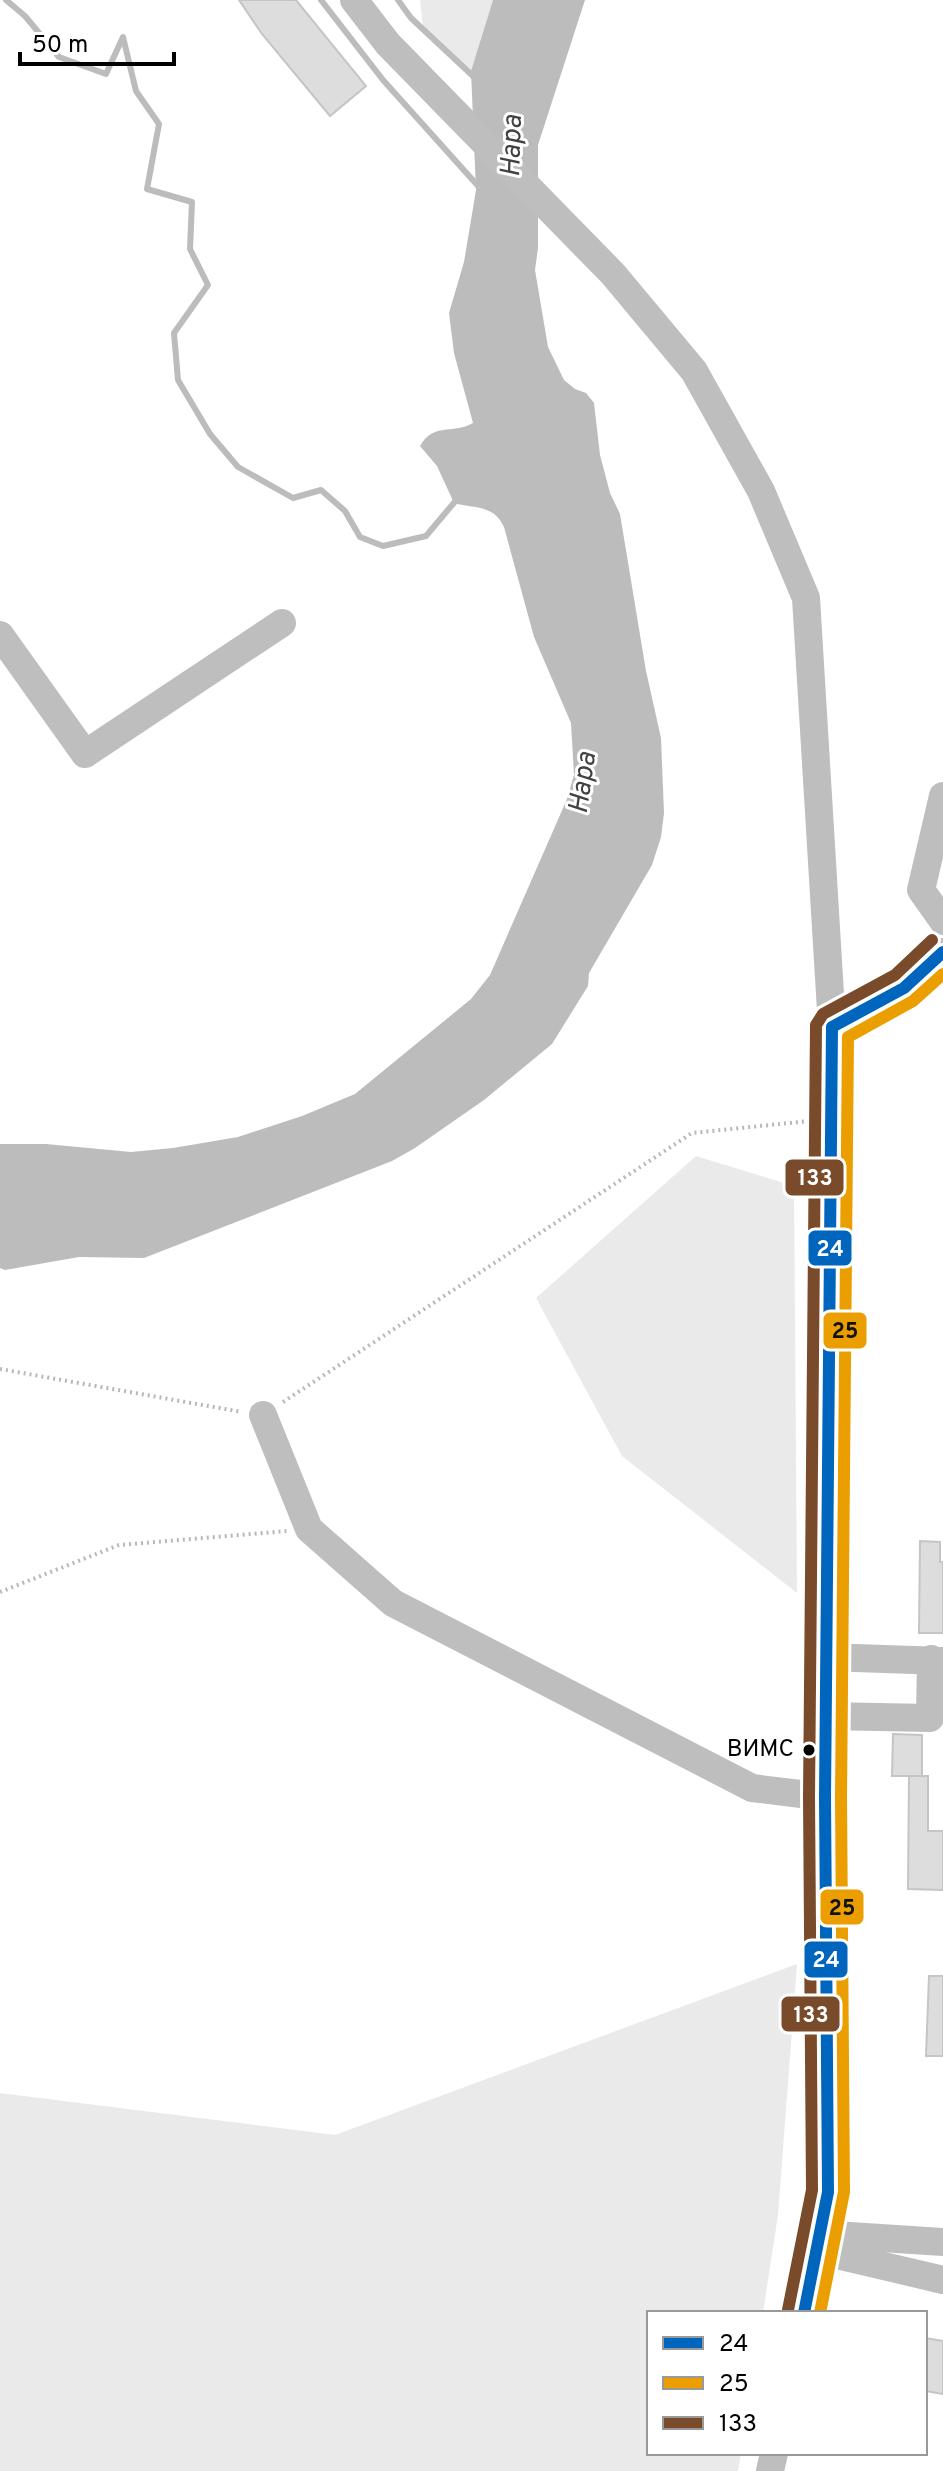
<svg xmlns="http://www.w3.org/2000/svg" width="943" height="2471" viewBox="0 0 943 2471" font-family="Overpass,sans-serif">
  <rect width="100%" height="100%" fill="#fff"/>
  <!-- green -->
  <g fill="#eaeaea">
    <path d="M420,0H493L471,71L423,28Z"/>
    <path d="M696,1156L794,1186L797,1593L622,1456L536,1298Z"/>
    <path d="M797,1964L778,2215L763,2313H649V2453H741L738,2471H0V2093L335,2135Z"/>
  </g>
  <!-- water -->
  <path fill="#bcbcbc" d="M493,0H585L538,145V248L535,270L548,347L564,380L575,389L586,393L594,403L600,455L610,493L620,514L646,671L661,738L664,813L661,837L652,865L589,973L588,986L552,1044L484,1100L415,1148L392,1161L144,1258L79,1257L5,1270L0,1268V1144H46L131,1152L173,1148L238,1137L302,1116L355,1094L471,999L490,975L567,799L574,775L571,723L534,637L504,527C493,504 475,509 454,503L437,466L420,446C434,422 451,435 473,423L454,353L449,313L464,262L476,190L471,71Z"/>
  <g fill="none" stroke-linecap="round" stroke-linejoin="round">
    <!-- stream -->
    <g stroke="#bcbcbc" stroke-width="6">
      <path d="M6,0L25,16L59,57L106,74L123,37L136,91L159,124L147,189L192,202L190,249L208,285L174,333L178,380L210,434L238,467L293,498L321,490L345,511L360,537L383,546L426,536L458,498"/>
      <path d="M321,0L383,80L479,187"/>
      <path d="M398,0L411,18L474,77"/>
    </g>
  </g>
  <!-- building -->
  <g fill="#ddd" stroke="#c5c5c5" stroke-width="2">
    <path d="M239,0H296L366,86L330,116L262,34Z"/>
    <path d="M920,1541L940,1542V1562H943V1633H919Z"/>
    <path d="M893,1734L922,1735V1776H892Z"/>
    <path d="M909,1776H928V1831H943V1890L908,1889Z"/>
    <path d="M929,1976H943V2056H926Z"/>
    <path d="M925,2338L943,2341V2394L925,2391Z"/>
  </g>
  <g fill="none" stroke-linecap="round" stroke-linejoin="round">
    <!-- path -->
    <g stroke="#b8b8b8" stroke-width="4" stroke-dasharray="2 4" stroke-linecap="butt">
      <path d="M0,1369L242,1412"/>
      <path d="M283,1402L692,1133L809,1121"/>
      <path d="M0,1592L119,1545L287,1531"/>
    </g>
    <!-- minor -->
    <g stroke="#bebebe" stroke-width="28">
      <path d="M354,0L388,44L613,274L694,371L761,491L806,598L832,1027"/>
      <path d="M0,635L85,754L282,623"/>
      <path d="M943,796L921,890L943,921"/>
      <path d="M263,1415L309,1529L393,1603L752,1788L825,1797"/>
      <path d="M826,1657L943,1661"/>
      <path d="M826,1716L930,1718L931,1659"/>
      <path d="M819,2234L943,2242"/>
      <path d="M816,2250L943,2280"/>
      <path d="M804,2313L828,2192L825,1797L832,1027L904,988L943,952"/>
      <path d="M770,2471L774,2453"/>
    </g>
    <!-- bus-1 casing -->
    <g stroke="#fff" stroke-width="18">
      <path id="bus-1" d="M804,2313L828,2192L825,1797L832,1027L904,988L943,952"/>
    </g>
    <!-- bus-2 casing -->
    <g stroke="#fff" stroke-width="18">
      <path id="bus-2" d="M820,2313L844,2192L841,1797L848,1037L913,1001L943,974"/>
    </g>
    <!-- bus-3 casing -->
    <g stroke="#fff" stroke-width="18">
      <path id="bus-3" d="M788,2310L812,2190L809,1797L816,1025L823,1014L895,975L932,940"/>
    </g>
    <!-- bus-1 -->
    <use href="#bus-1" stroke="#0065bd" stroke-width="12"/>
    <!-- bus-2 -->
    <use href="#bus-2" stroke="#eb9e00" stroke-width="12"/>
    <!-- bus-3 -->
    <use href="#bus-3" stroke="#7a4b2a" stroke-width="12"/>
  </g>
  <!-- markers -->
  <circle fill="#000" stroke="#fff" stroke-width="3" cx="809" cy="1750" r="7"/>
  <g text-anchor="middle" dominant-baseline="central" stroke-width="6" stroke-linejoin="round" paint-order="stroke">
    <!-- bus labels -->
    <g font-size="24" fill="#000" stroke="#fff" text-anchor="end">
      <text x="794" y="1750">ВИМС</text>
    </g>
    <!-- water labels -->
    <g font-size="28" font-style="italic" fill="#414141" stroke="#fff">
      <text transform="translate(513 146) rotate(-88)">Нара</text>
      <text transform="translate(584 783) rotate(-82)">Нара</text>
    </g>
  </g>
  <g stroke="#fff" stroke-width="3">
    <rect x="784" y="1158" width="61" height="39" rx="8" fill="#7a4b2a"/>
    <rect x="807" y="1229" width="46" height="38" rx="8" fill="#0065bd"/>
    <rect x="822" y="1311" width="46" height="39" rx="8" fill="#eb9e00"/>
    <rect x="819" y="1888" width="46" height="38" rx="8" fill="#eb9e00"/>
    <rect x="803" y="1940" width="46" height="39" rx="8" fill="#0065bd"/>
    <rect x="780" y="1995" width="61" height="38" rx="8" fill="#7a4b2a"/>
  </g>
  <g font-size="22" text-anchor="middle" font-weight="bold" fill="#fff">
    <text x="815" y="1185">133</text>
    <text x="830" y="1256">24</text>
    <text x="826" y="1967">24</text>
    <text x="811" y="2022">133</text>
  </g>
  <g font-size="22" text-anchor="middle" font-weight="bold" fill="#111">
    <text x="845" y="1338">25</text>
    <text x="842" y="1915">25</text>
  </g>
  <!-- legend -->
  <rect x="647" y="2311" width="280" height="144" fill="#ffffff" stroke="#999999" stroke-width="2"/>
  <rect x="663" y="2337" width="40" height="12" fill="#0065bd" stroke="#999999" stroke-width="2"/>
  <text x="719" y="2351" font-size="24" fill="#000000">24</text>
  <rect x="663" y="2377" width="40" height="12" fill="#eb9e00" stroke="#999999" stroke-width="2"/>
  <text x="719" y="2391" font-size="24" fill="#000000">25</text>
  <rect x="663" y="2417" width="40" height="12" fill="#7a4b2a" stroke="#999999" stroke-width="2"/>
  <text x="719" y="2431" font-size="24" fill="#000000">133</text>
  <!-- scale -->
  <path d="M20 52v12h154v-12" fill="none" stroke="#000000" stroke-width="4"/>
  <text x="32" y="52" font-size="24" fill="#000000" stroke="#ffffff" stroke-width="6" paint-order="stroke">50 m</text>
</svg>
